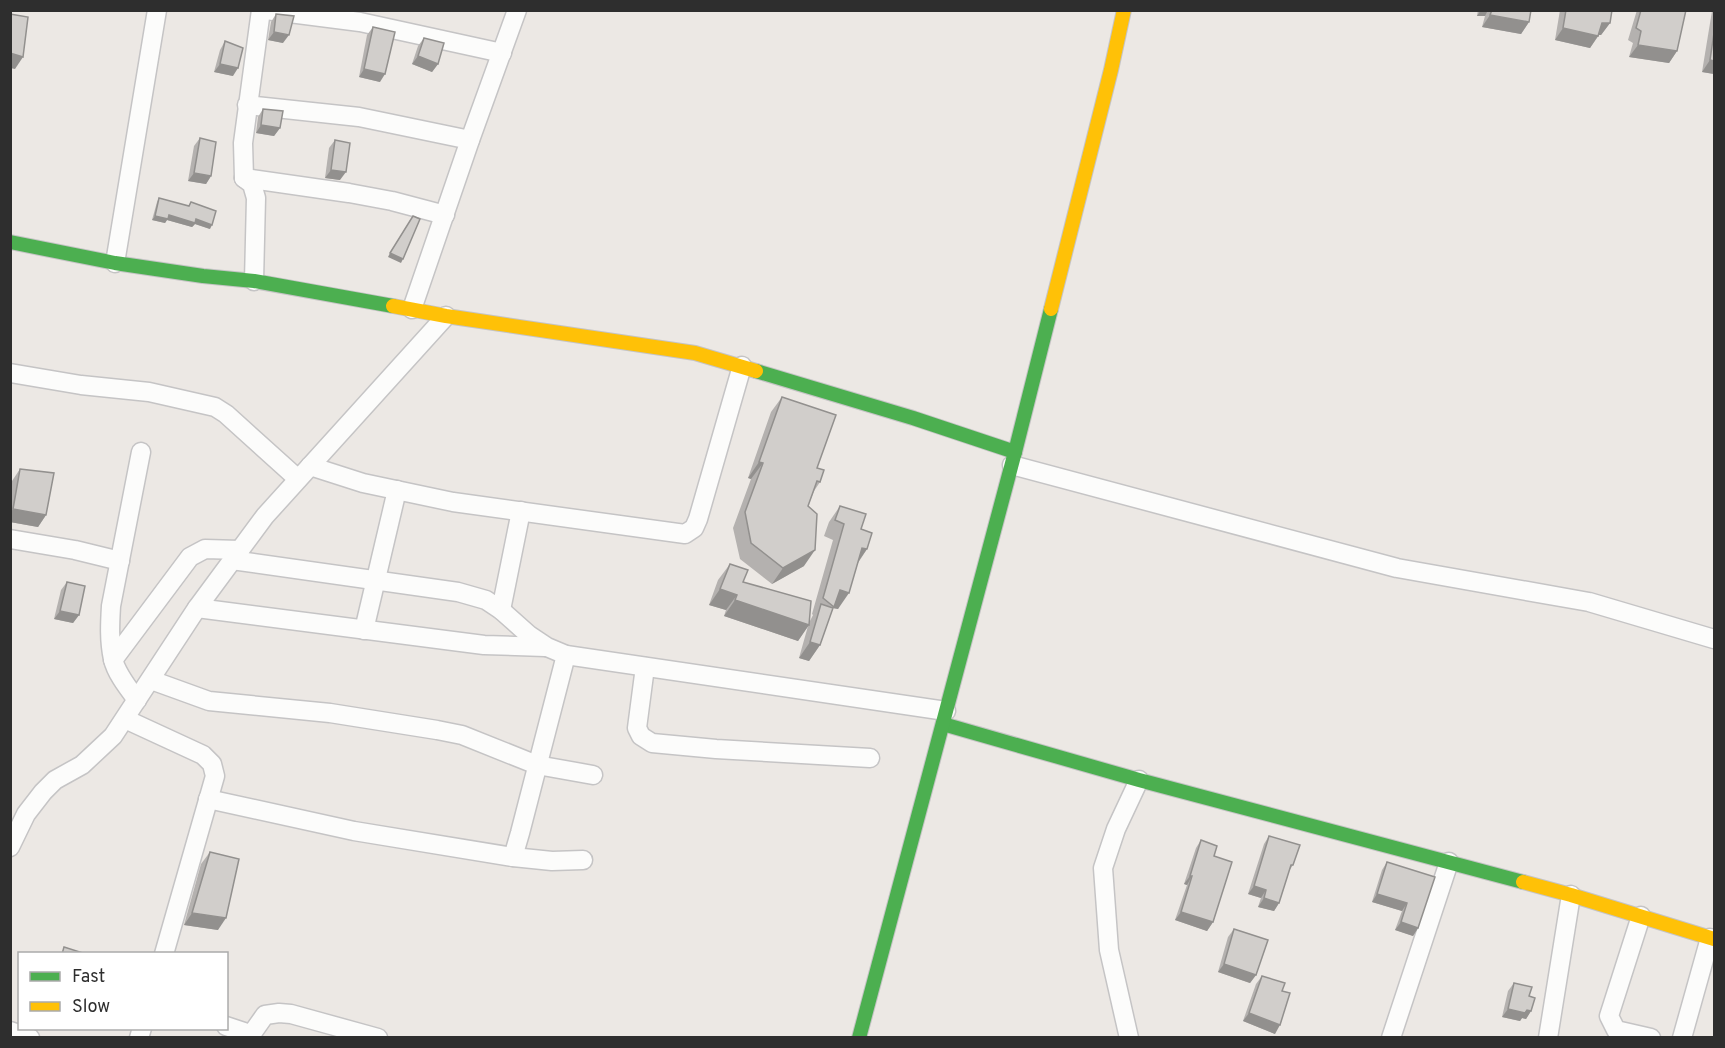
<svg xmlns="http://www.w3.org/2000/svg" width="1725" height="1048" viewBox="0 0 1725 1048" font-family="Overpass,sans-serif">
  <rect width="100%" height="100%" fill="#ece8e4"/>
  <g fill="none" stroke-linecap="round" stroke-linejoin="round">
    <!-- street casing -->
    <g stroke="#c5c4c5" stroke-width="21">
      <g id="street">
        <path d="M266,10L360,22L502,53"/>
        <path d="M247,105L359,117L470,140"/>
        <path d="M244,178L349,193L392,201L445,215"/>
        <path d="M244,178L243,143L261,10"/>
        <path d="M244,178L252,184L256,198L254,281"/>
        <path d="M115,263L157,10"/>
        <path d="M412,309L470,140L517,10"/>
        <path d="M10,373L81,385L149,392L215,407L226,414L298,479"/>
        <path d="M1012,465L1397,568L1589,602L1714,639"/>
        <path d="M310,466L363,483L453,502L685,534L694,528L698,519L742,366"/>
        <path d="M10,539L75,550L120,561"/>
        <path d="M232,560L458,592L486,600L501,610L529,635L547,647L566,655L946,711"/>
        <path d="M197,608L484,645L545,647"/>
        <path d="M501,610L521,511"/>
        <path d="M364,630L397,490"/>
        <path d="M113,660L190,557L205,549L240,550"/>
        <path d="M645,667L637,728L641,736L652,743L716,749L870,758"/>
        <path d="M151,680L209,701L330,713L437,730L462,735L537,765L593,775"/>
        <path d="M137,700C128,688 116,673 113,659C109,641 110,623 111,606L141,452"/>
        <path d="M125,719L203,755L212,764L215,776L164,954"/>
        <path d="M208,799L354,831L513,857L552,861L583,860"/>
        <path d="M10,847L26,814L43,792L55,780L82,765L113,736L197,608L265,516L446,316"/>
        <path d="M513,857L520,833L566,655"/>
        <path d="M1641,916L1609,1016L1616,1030L1651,1038"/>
        <path d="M226,1026L247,1033L253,1032L265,1015L279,1013L291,1014L378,1038"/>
        <path d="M10,1031L30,1038"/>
        <path d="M139,1038L142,1028"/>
        <path d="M1129,1038L1109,950L1103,868L1116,829L1139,780"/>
        <path d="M1391,1038L1449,862"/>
        <path d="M1548,1038L1571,895"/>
        <path d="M1682,1038L1710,938"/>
      </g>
    </g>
    <!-- fast casing -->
    <g stroke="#c5c4c5" stroke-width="16">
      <g id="fast">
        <path d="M10,242L115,263L203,276L254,281L393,306"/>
        <path d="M756,371L913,418L1015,452"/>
        <path d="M943,724L1139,780L1523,882"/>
        <path d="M859,1038L1015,452L1051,309"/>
      </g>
    </g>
    <!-- slow casing -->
    <g stroke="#c5c4c5" stroke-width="16">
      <g id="slow">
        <path d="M393,306L446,316L695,353L756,371"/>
        <path d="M1051,309L1111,70L1124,10"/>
        <path d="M1523,882L1571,895L1714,939"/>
      </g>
    </g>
    <!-- street -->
    <use href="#street" stroke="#fcfcfb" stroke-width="18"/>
    <!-- fast -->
    <use href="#fast" stroke="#4caf50" stroke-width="14"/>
    <!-- slow -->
    <use href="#slow" stroke="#ffc107" stroke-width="14"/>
  </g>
  <!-- wall -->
  <g fill="#b4b1af">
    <path d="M1478,10H1531L1529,22L1521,34L1482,27L1485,16H1477Z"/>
    <path d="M1560,10H1612L1610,23L1601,35H1599L1590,48L1555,40Z"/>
    <path d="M1637,10H1686L1677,51L1669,63L1629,57L1633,43L1628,40Z"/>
    <path d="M1714,10V74L1702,72L1712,11Z"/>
    <path d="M276,14L283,43L268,40L271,22Z"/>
    <path d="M373,27L380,82L359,77L367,35Z"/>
    <path d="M424,38L438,64L432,72L412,64L418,46Z"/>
    <path d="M225,41L233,76L214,72L220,50Z"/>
    <path d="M263,109L280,128L274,136L256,133L258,117Z"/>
    <path d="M200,138L211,176L206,184L188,181L194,146Z"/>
    <path d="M335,140L340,180L325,178L329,148Z"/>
    <path d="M159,198L188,206L191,202L210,229L195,224L192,227L167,220L165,223L152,220L157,202Z"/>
    <path d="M782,397L817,468L820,482L814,491L808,506L804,566L772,584L740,559L733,528L751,479L748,478L771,412Z"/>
    <path d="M20,469L46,515L38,527L10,522V487L12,481Z"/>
    <path d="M840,506L861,529L867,549L858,563L838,609L833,608L820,645L809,661L799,658L808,626L798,641L724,616L726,610L709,605L718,580L730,564L743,582L809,623L813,615L812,614L833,540L824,536L829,522Z"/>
    <path d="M67,582L79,615L73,623L54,619L61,590Z"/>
    <path d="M1269,836L1293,865L1289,871L1279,903L1274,911L1258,907L1261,898L1248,894L1264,844Z"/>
    <path d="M1201,840L1214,856L1213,922L1207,931L1175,920L1187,885L1184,884L1196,848Z"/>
    <path d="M210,852L218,930L184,925L201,864Z"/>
    <path d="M1387,862L1418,928L1413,936L1395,930L1402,911L1372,902L1382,870Z"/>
    <path d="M1234,929L1256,975L1250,983L1218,972L1228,937Z"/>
    <path d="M1262,976L1282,991L1275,1034L1243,1021L1256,984Z"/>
    <path d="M1514,983L1529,996L1531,1011L1526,1019L1522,1018L1520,1021L1502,1017L1508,991Z"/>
  </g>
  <!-- shaded-wall -->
  <g fill="#92908e">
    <path d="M1481,10H1488L1485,16H1477Z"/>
    <path d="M1490,15L1529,22L1521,34L1482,27Z"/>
    <path d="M1602,23H1610L1601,35H1593Z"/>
    <path d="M1563,28L1598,36L1590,48L1555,40Z"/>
    <path d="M274,32L289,35L283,43L268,40Z"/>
    <path d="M1638,45L1677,51L1669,63L1629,57Z"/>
    <path d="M10,53L23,57L15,69L10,68Z"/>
    <path d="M418,56L438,64L432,72L412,64Z"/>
    <path d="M1710,60L1714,61V74L1702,72Z"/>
    <path d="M220,64L238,68L233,76L214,72Z"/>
    <path d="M364,69L385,74L380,82L359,77Z"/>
    <path d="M261,125L280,128L274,136L256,133Z"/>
    <path d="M331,170L346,172L340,180L325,178Z"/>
    <path d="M194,173L211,176L206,184L188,181Z"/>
    <path d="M169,215L196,219L212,225L210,229L195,224L192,227L167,220L165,223L152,220L155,216Z"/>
    <path d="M390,253L403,259L401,263L388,257Z"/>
    <path d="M759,462L763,463L751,479L748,478Z"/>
    <path d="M13,509L46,515L38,527L10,522V513Z"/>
    <path d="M862,548L867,549L856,565Z"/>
    <path d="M815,550L804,566L772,584L783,568Z"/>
    <path d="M720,589L737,595L726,610L709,605Z"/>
    <path d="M840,590L849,593L838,609L833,608Z"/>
    <path d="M735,600L809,625L798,641L724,616Z"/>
    <path d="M60,611L79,615L73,623L54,619Z"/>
    <path d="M810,642L820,645L809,661L799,658Z"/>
    <path d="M1190,876H1192L1187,885L1184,884Z"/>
    <path d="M1254,886L1266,890L1261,898L1248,894Z"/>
    <path d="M1377,894L1407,903L1402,911L1372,902Z"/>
    <path d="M1264,898L1279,903L1274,911L1258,907Z"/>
    <path d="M1181,912L1213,922L1207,931L1175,920Z"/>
    <path d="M192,913L226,918L218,930L184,925Z"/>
    <path d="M1401,922L1418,928L1413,936L1395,930Z"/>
    <path d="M1224,964L1256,975L1250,983L1218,972Z"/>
    <path d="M1508,1009L1527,1010L1531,1011L1526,1019L1522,1018L1520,1021L1502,1017Z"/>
    <path d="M1249,1013L1280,1025L1275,1034L1243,1021Z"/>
  </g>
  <!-- building -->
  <g fill="#d1cecb" stroke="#92908e" stroke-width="1.5">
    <path d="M1492,10H1531L1529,22L1490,15Z"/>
    <path d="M1566,10H1612L1610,23H1602L1598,36L1563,28Z"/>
    <path d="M1641,10H1686L1677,51L1638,45L1641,31L1636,28Z"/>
    <path d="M10,14L28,17L23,57L10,53Z"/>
    <path d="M276,14L294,16L289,35L274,32Z"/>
    <path d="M373,27L395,32L385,74L364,69Z"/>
    <path d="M1714,33V61L1710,60Z"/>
    <path d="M424,38L444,43L438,64L418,56Z"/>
    <path d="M225,41L243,48L238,68L220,64Z"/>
    <path d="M263,109L283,111L280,128L261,125Z"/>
    <path d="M200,138L216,142L211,176L194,173Z"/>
    <path d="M335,140L350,143L346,172L331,170Z"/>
    <path d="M159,198L189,206L191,202L216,211L212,225L196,219L195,223L169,215L168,219L155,216Z"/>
    <path d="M413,216L420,219L403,259L390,253Z"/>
    <path d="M782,397L836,415L817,468L824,470L820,482L817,481L808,506L817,514L815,550L783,568L751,543L745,512L763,463L759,462Z"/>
    <path d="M20,469L54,473L46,515L13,509Z"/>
    <path d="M840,506L866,514L861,529L872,533L867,549L862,548L849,593L840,590L834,607L823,598L844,524L835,520Z"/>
    <path d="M730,564L748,570L743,582L811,601L809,625L735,600L737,595L720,589Z"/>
    <path d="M67,582L85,586L79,615L60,611Z"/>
    <path d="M821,604L833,608L820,645L810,642Z"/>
    <path d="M1269,836L1300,845L1293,865H1291L1279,903L1264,898L1266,890L1254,886Z"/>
    <path d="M1201,840L1217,846L1214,856L1232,862L1213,922L1181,912L1192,876H1190Z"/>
    <path d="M210,852L239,859L226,918L192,913Z"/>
    <path d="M1387,862L1435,877L1418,928L1401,922L1407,903L1377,894Z"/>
    <path d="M1234,929L1268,940L1256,975L1224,964Z"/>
    <path d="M64,947L83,953V954H62Z"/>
    <path d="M1262,976L1285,983L1282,991L1290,993L1280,1025L1249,1013Z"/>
    <path d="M1514,983L1532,987L1529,996L1535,998L1531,1011L1527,1010L1525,1013L1508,1009Z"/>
  </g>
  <!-- border -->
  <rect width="1725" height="1048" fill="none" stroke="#2e2e2e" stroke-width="24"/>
  <!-- legend -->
  <rect x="18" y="952" width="210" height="78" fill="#ffffff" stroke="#ababab" stroke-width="1.5"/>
  <rect x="30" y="972" width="30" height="9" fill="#4caf50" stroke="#ababab" stroke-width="1.5"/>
  <text x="72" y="982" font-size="18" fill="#2e2e2e">Fast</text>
  <rect x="30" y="1002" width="30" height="9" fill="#ffc107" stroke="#ababab" stroke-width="1.5"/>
  <text x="72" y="1012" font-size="18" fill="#2e2e2e">Slow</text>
</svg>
